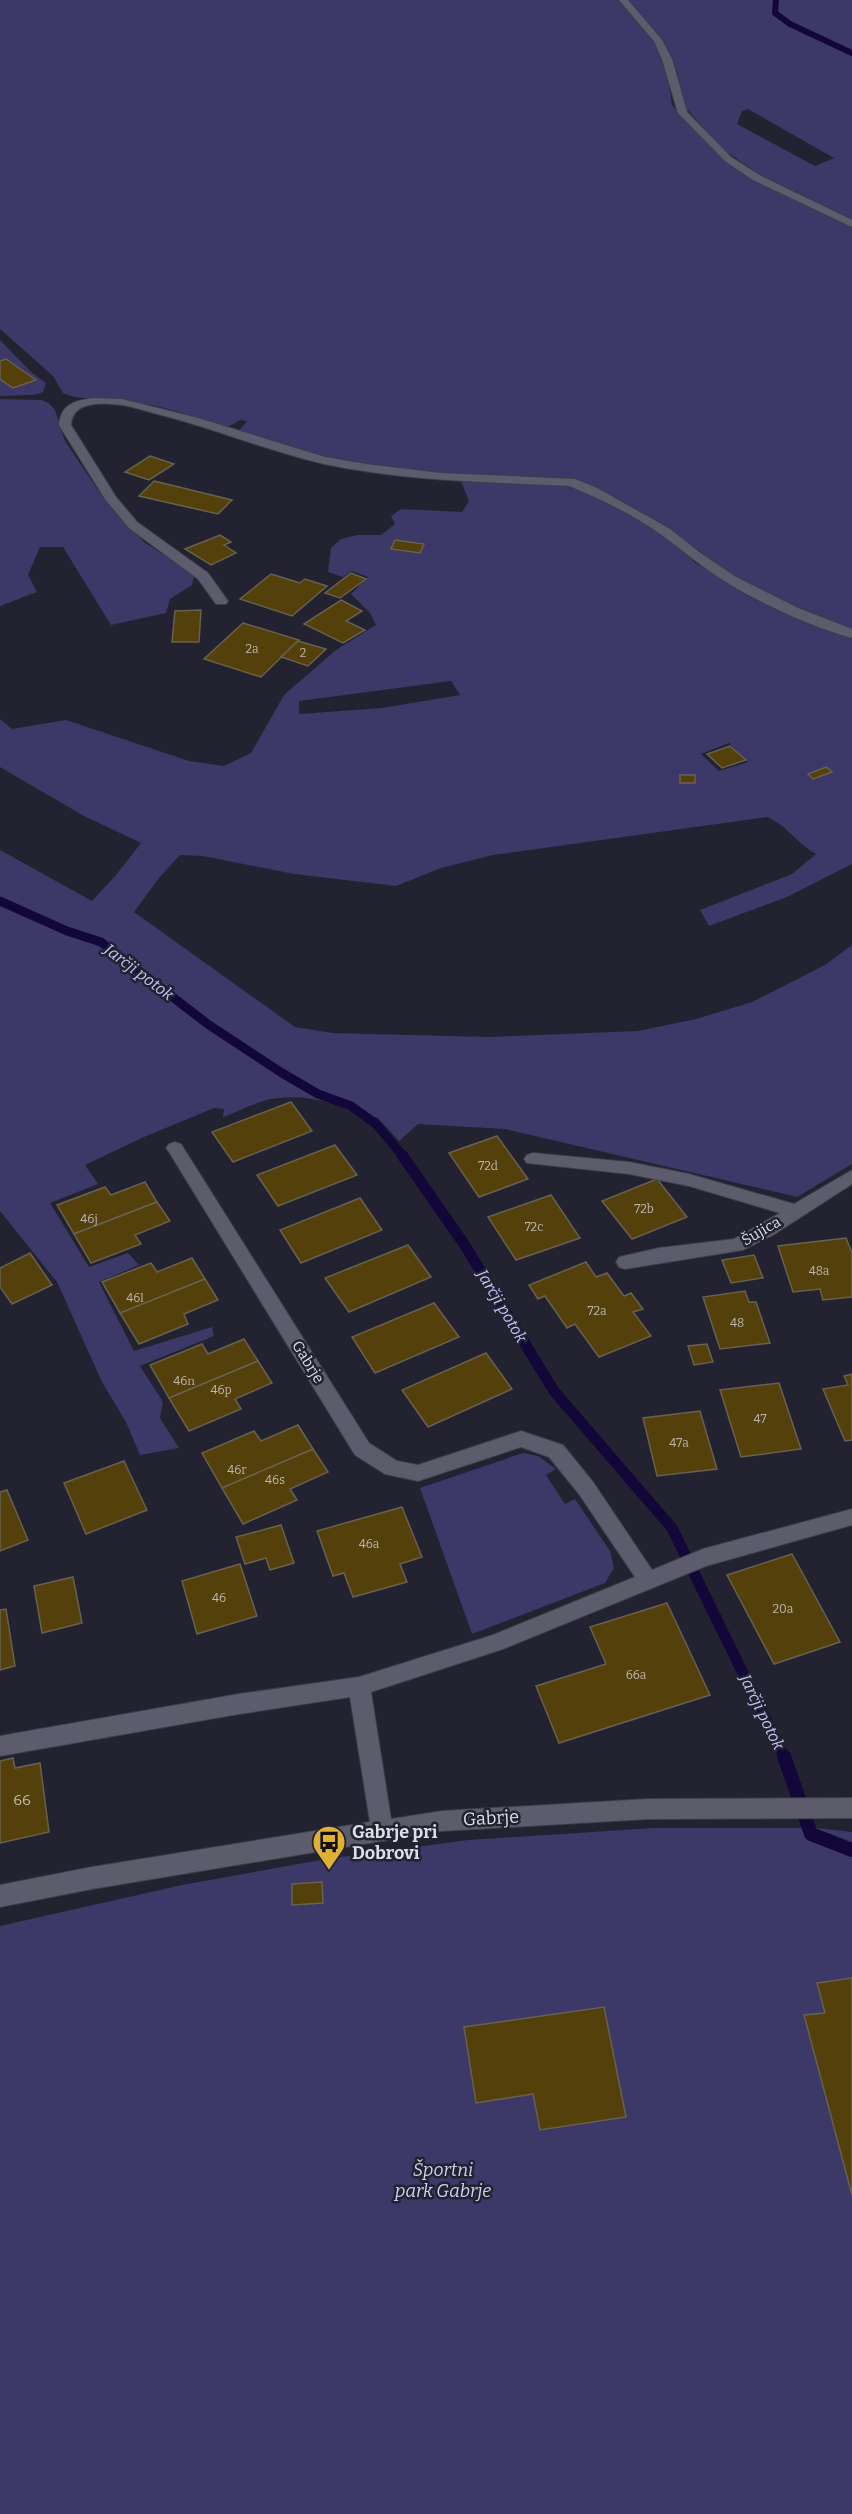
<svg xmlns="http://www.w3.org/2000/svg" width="852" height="2514" viewBox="0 0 852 2514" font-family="Bitter,serif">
  <rect width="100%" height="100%" fill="#222230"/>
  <!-- green -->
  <g fill="#3c3867" fill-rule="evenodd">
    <path d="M0,0H619L653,37L667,68L672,105L716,152L737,169L762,184L852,226V630L802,610L736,577L663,525L589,485L563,478L445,476L376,467L316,456L239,431L247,421L240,420L228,427C195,416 159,405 123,400C103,397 82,402 63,393L53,376L0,329Z"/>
    <path d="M628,0H852V220L772,183L724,150L683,105L677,72L662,40ZM748,109L834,158L815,166L737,124L742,111Z"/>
    <path d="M0,340L32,373L46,383L43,392L34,395L0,396Z"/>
    <path d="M0,399L41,400L49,403L55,410L65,441L104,499L144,542L194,575L192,585L170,599L166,613L111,625L63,547H40L28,575L37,592L0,606Z"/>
    <path d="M461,481L547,483L571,486L591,494L661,533L697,564L755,598L852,639V864L787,897L709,926L700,910L792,874L816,854C796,843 788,826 767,817L493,855L441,868L396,886L294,874L203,856L180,855L159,878L134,912L295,1027L332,1033L487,1037L638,1031L696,1019L752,1002L825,965L852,945V1164L797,1197L505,1129L418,1124L399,1141L377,1117L364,1120C338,1100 298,1093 266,1100C252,1104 237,1112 223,1117L224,1109L214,1108L144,1137L85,1165L98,1184L50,1203L89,1267L128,1253L139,1265L99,1282L134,1351L212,1327L214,1336L140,1366L163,1402L160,1418L179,1448L140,1455L126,1422L102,1382L57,1282L0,1211V850L92,901L116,875L141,843L84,816L0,767V719L12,729L66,720L189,761L224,766L251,753L284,695L336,650L376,625L370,613L351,594L368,577L352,571L343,577L328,572L331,548L341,539L358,535H381L395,524L391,516L401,509L462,512L469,501ZM451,681L460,695L382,708L299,714V701ZM729,743L748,762L719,771L701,754Z"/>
    <path d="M523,1453L538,1456L556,1469L546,1475L565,1504L575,1499L610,1551L614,1568L605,1583L472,1634L420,1488Z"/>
    <path d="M653,1828H817L852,1832V2514H0V1926L182,1885L326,1859L468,1840Z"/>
  </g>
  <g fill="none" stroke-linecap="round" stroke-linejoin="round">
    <!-- stream-far3 -->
    <path stroke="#130739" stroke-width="6" d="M776,0L775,13L790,24L852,53"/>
    <!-- stream-far2 -->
    <path stroke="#130739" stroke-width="9" d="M0,901L67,931L101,942L209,1025L282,1073L318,1094L351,1106L376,1124L403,1156"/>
    <!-- stream-far1 -->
    <path stroke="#130739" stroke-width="11" d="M402,1155L464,1244L554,1391L672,1528L784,1757"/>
    <!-- stream -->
    <path stroke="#130739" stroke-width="14" d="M784,1756L811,1834L852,1850"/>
  </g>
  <!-- building -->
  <g fill="#54400b" stroke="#686150" stroke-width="1.5">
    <path d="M6,359L36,380L13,388L0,379V361Z"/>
    <path d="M150,456L174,464L149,480L125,472Z"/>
    <path d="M154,481L232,500L218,514L139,496Z"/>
    <path d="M220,535L231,542L224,545L236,553L211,565L185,549Z"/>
    <path d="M395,540L424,544L420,553L391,549Z"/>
    <path d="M351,573L366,579L340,598L325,593Z"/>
    <path d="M271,574L300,583L305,579L327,586L292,616L240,599Z"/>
    <path d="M341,600L362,611L346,621L365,630L343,643L304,624Z"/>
    <path d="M201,610L199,642H172L175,611Z"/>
    <path d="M243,623L299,640L261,677L204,659Z"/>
    <path d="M298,641L326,649L308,666L281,657Z"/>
    <path d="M730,746L746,760L722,768L707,754Z"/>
    <path d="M826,767L832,772L813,779L808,774Z"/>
    <rect x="680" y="775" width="15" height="8"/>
    <path d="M291,1102L312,1131L233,1162L212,1132Z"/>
    <path d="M497,1136L528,1179L479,1197L449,1153Z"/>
    <path d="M335,1145L357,1175L278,1206L257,1175Z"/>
    <path d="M657,1179L687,1217L632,1239L602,1201Z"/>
    <path d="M145,1182L157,1202L74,1234L57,1205L105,1187L111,1195Z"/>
    <path d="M551,1195L580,1238L516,1260L488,1217Z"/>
    <path d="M360,1198L382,1230L301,1263L280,1230Z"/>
    <path d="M157,1202L170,1221L135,1235L141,1244L91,1263L74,1234Z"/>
    <path d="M846,1238L852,1253V1297L823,1300L820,1289L793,1292L778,1246Z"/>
    <path d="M408,1245L431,1277L349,1312L325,1278Z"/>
    <path d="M30,1253L52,1285L12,1304L0,1287V1268Z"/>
    <path d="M754,1255L763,1278L731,1283L722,1260Z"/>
    <path d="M192,1258L205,1279L120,1313L102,1282L151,1263L157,1272Z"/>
    <path d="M586,1262L596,1277L607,1273L624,1296L631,1293L643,1309L633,1312L651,1336L599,1357L575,1324L567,1328L545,1296L538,1299L529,1285Z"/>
    <path d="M205,1279L218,1300L184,1314L188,1324L139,1344L120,1313Z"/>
    <path d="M745,1291L749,1302H756L770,1343L720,1349L703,1297Z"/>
    <path d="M434,1303L459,1337L375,1373L352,1337Z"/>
    <path d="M244,1339L258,1361L169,1398L150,1365L202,1344L208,1354Z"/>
    <path d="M707,1344L713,1362L694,1365L688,1346Z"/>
    <path d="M486,1353L512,1389L428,1427L402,1390Z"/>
    <path d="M258,1361L272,1383L235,1399L241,1409L189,1431L169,1398Z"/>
    <path d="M852,1374V1440L845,1441L823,1389L848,1385L844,1376Z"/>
    <path d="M779,1383L801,1449L741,1457L720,1390Z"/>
    <path d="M700,1411L717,1469L657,1476L643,1418Z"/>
    <path d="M298,1425L313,1449L222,1488L202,1453L254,1431L261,1441Z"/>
    <path d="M313,1449L328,1472L290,1489L297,1500L243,1524L222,1488Z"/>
    <path d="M124,1461L147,1510L86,1534L64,1483Z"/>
    <path d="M7,1490L28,1540L0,1551V1492Z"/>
    <path d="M402,1507L422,1557L400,1564L407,1582L353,1597L344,1573L333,1576L317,1531Z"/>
    <path d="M281,1525L294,1563L270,1570L266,1558L245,1564L236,1537Z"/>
    <path d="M792,1554L840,1642L774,1664L727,1575Z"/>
    <path d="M240,1564L257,1616L197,1634L182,1581Z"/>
    <path d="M73,1577L82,1623L42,1633L34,1586Z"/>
    <path d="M667,1603L710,1695L559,1743L536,1686L606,1664L590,1627Z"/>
    <path d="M6,1609L15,1666L0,1670V1610Z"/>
    <path d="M13,1758L15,1768L40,1763L49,1832L0,1843V1761Z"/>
    <path d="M322,1882L323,1903L292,1905V1884Z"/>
    <path d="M852,1978V2195L804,2015L825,2013L817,1983Z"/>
    <path d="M604,2007L626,2117L540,2130L533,2094L476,2103L464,2027Z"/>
  </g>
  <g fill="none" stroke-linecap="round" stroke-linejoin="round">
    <!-- minor casing -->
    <g stroke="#3e3e4a" stroke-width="2">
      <g id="minor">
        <path d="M619,0H628L662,40L672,59L687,112L731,157L761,176L852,220V227L753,180L725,161L678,113L662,59L654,41Z"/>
        <path d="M93,398L122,399L198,418L325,457L366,464L440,473L575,479L597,488L670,529L699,552L736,577L798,608L852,629V638C814,628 760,603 726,582C703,568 684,551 663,536C636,516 599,498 569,486C487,482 405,481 324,464C267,451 214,428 157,414C146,411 134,407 122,405C102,403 73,400 71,425L116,497L137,522L208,573L228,601L226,604H216L198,579L129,528L105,499L59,425C61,404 74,401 93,398Z"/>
        <path d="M175,1142L181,1144L369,1443L397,1461L418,1465L521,1431L563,1445L593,1482L652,1570L703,1549L852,1509V1525L706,1566L503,1649L371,1692L391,1819L442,1811L648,1799L852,1798V1818L648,1819L442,1831L92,1889L0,1907V1885L92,1867L370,1822L350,1697L239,1714L0,1756V1736L239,1694L359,1677L493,1635L635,1577L579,1494L549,1457L521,1447L418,1481L385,1474L355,1455L169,1152L166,1148L169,1144Z"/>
        <path d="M533,1153L629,1162L689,1174L794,1204L852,1170V1184L773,1235L743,1250L625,1269L619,1267L616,1262L619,1257L659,1248L734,1239L780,1213L689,1186L629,1174L527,1163L524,1159L527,1155Z"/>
      </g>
    </g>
    <!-- minor -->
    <use href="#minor" fill="#5c5c6d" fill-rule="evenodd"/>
  </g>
  <!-- icons -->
  <defs>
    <g id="bus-pin" transform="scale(1.725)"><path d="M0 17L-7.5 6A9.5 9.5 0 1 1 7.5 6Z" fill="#dfb034" stroke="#222230"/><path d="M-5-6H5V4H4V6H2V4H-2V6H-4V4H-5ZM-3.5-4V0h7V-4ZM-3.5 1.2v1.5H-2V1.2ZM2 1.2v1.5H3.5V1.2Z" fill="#111"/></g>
  </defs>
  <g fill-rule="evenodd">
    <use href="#bus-pin" x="329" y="1842"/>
  </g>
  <g text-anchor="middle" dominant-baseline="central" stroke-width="5" stroke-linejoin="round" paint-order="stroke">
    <!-- number labels -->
    <g font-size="12" fill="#bbb6b0">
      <text x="252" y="649">2a</text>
      <text x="303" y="653">2</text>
      <text x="488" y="1166">72d</text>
      <text x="644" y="1209">72b</text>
      <text x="89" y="1219">46j</text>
      <text x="534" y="1227">72c</text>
      <text x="819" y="1271">48a</text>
      <text x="135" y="1298">46l</text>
      <text x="597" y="1311">72a</text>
      <text x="737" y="1323">48</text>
      <text x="184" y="1381">46n</text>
      <text x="221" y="1390">46p</text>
      <text x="760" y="1419">47</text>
      <text x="679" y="1443">47a</text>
      <text x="237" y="1470">46r</text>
      <text x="275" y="1480">46s</text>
      <text x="369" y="1544">46a</text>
      <text x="219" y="1598">46</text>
      <text x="783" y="1609">20a</text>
      <text x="636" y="1675">66a</text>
    </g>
    <!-- street labels -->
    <g font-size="15" fill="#dddee7" stroke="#222230">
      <text transform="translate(761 1231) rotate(-30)">Šujica</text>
      <text transform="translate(308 1362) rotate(58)">Gabrje</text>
    </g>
    <!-- near-number labels -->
    <g font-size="15" fill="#bbb6b0">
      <text x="22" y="1800">66</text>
    </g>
    <!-- water labels -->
    <g font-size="16" font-style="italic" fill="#c5c5f8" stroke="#222230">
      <text transform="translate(139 972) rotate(37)">Jarčji potok</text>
      <text transform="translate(502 1306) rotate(59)">Jarčji potok</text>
      <text transform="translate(762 1712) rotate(64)">Jarčji potok</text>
    </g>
    <!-- near-street labels -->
    <g font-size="18" fill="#dddee7" stroke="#222230">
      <text transform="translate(491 1818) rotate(-3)">Gabrje</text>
    </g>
    <!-- near-poi labels -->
    <g font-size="18" font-weight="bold" fill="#dddee7" stroke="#222230" text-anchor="start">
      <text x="352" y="1832">Gabrje pri<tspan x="352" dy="21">Dobrovi</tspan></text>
    </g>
    <!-- near-park labels -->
    <g font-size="18" font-style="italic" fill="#d0d0f3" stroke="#222230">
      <text x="443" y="2170">Športni<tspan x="443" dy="21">park Gabrje</tspan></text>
    </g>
  </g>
</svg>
